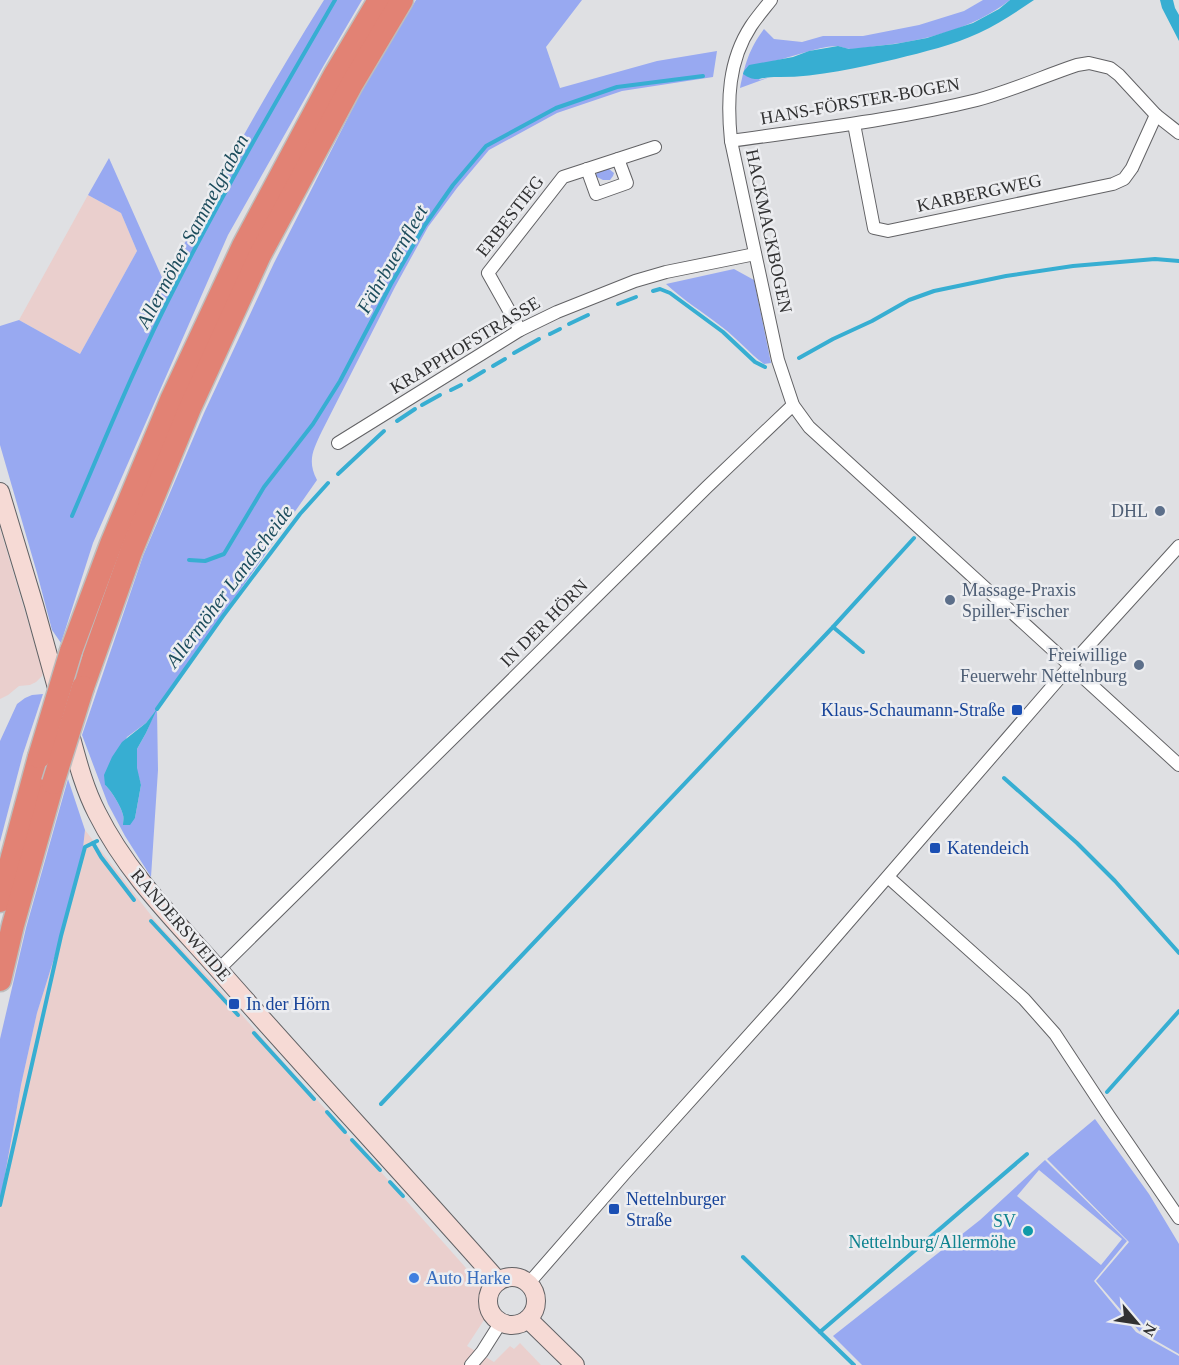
<svg xmlns="http://www.w3.org/2000/svg" width="1179" height="1365" viewBox="0 0 1179 1365" font-family="Georgia,serif">
  <rect width="100%" height="100%" fill="#dfe0e3"/>
  <!-- industrial -->
  <g fill="#eacfcd">
    <path d="M88,195L121,213L137,251L80,354L19,320Z"/>
    <path d="M0,528L43,672L42,676L36,682L30,685L19,686L8,695L0,699Z"/>
    <path d="M85,830L157,923L210,979L482,1286L484,1320L467,1346L494,1362L510,1346L514,1349L520,1343L541,1365H0V1203L21,1085L37,1013L61,936L82,857Z"/>
  </g>
  <!-- green -->
  <g fill="#98a9f1" fill-rule="evenodd">
    <path d="M324,0H362L324,65L228,235L93,543L61,643L52,630L37,573L0,445V326L19,320L80,354L137,251L121,213L88,195L109,158L164,282C214,187 266,92 324,0Z"/>
    <path d="M416,0H582L546,47L560,88L657,61L717,51L713,77L622,91L557,113L489,150L457,188L428,227L395,287L322,431C313,450 307,461 317,480L157,709L158,770L151,877L125,836L108,804L82,735L143,556L204,413L274,263L364,86ZM155,712L146,733L137,749L136,768L141,785L135,818L123,825C123,822 124,818 123,815C122,808 111,790 105,785L127,737L146,723Z"/>
    <path d="M983,0H1010C973,29 924,41 877,46C868,47 859,49 850,49C845,49 841,46 836,46C815,47 794,57 774,61L759,80L770,77L740,88C745,64 749,49 764,29L774,39L802,42L823,36H863L919,25L964,11Z"/>
    <path d="M606,169H609L614,173L613,176L610,180H603L595,176L598,172Z"/>
    <path d="M734,269L754,280L771,363L764,364C749,353 737,338 722,327C703,312 683,300 666,284Z"/>
    <path d="M43,694L23,754L0,842V741L17,704L25,698L32,695Z"/>
    <path d="M68,779L85,830L82,857L61,936L37,1013L21,1085L0,1203V1039L26,928Z"/>
    <path d="M1095,1119L1149,1194L1179,1244V1354L1139,1331L1096,1281L1129,1242L1047,1159Z"/>
    <path d="M1045,1160L1127,1241L1094,1281L1136,1332L1179,1356V1365H862L833,1336L980,1220ZM1039,1170L1122,1239L1101,1265L1017,1196Z"/>
  </g>
  <!-- water -->
  <g fill="#37aed2">
    <path d="M1010,0H1034C1016,12 999,24 979,33C953,45 924,52 896,59C856,68 815,78 774,77C760,77 756,83 743,74L744,71L749,65L793,57L809,51L838,46L849,49L895,44L927,38L973,23L999,9Z"/>
    <path d="M1160,0H1173L1175,8L1179,15V41L1162,8Z"/>
    <path d="M157,709L146,733L137,749V768L141,785L135,818L130,825H123C123,822 124,818 123,815C122,808 111,790 105,785L104,775L112,757L122,742L146,723Z"/>
  </g>
  <g fill="none" stroke-linecap="round" stroke-linejoin="round">
    <!-- stream -->
    <g stroke="#37aed2" stroke-width="4">
      <path d="M653,291L660,289L670,293L723,332L755,362L765,367"/>
      <path d="M618,304L636,297"/>
      <path d="M569,324L588,315"/>
      <path d="M550,334L560,329"/>
      <path d="M514,353L539,339"/>
      <path d="M799,358L833,339L872,321L909,300L934,291L1006,276L1073,266L1155,259L1179,261"/>
      <path d="M493,366L505,359"/>
      <path d="M469,380L484,371"/>
      <path d="M451,390L461,385"/>
      <path d="M422,405L440,395"/>
      <path d="M397,421L415,409"/>
      <path d="M338,474L384,431"/>
      <path d="M72,516C106,437 138,358 177,283C226,187 281,93 335,0"/>
      <path d="M189,560L205,561L224,554L264,487L313,424L340,381L391,284L425,225L453,185L486,146L556,108L617,87L703,76"/>
      <path d="M833,627L863,652"/>
      <path d="M157,709L223,616L300,514L328,483"/>
      <path d="M1004,778L1077,843L1115,881L1179,953"/>
      <path d="M93,843L101,857L134,900"/>
      <path d="M151,921L238,1015"/>
      <path d="M254,1033L314,1099"/>
      <path d="M1107,1092L1179,1011"/>
      <path d="M381,1104L833,627L914,538"/>
      <path d="M327,1112L345,1132"/>
      <path d="M352,1140L380,1170"/>
      <path d="M390,1182L403,1196"/>
      <path d="M0,1205L61,936L85,847L97,841"/>
      <path d="M743,1257L820,1332L1027,1154"/>
      <path d="M820,1332L854,1365"/>
    </g>
    <!-- street casing -->
    <g stroke="#626265" stroke-width="14">
      <g id="street">
        <path d="M771,0C764,9 757,17 751,26C728,61 727,101 731,141L778,360L793,405L809,427L1179,765"/>
        <path d="M854,124L874,228L888,231L1113,184L1124,179L1132,168L1156,115"/>
        <path d="M731,141C813,129 896,120 977,100C1011,91 1044,76 1077,65L1089,63L1110,68L1119,75L1156,115L1179,133"/>
        <path d="M587,169L596,194L627,183L618,159"/>
        <path d="M520,330L488,273L563,177L655,147"/>
        <path d="M338,443L520,330L557,312L635,281L666,272L755,254"/>
        <path d="M888,877L1024,999L1055,1034L1109,1116L1179,1218"/>
        <path d="M219,969L707,487L793,405"/>
        <path d="M529,1283L625,1173L786,994L1070,666L1179,546"/>
        <path d="M471,1365L482,1352L501,1322"/>
      </g>
    </g>
    <!-- secondary casing -->
    <g stroke="#626265" stroke-width="20">
      <g id="secondary">
        <path d="M0,492L34,605L59,695"/>
        <path d="M68,727C76,756 83,786 97,813C129,877 179,924 225,977C315,1079 408,1179 498,1281"/>
        <circle cx="512" cy="1301" r="24"/>
        <path d="M528,1319L575,1365"/>
      </g>
    </g>
    <!-- highway casing -->
    <g stroke="#bdbdbd" stroke-width="25">
      <g id="highway">
        <path d="M71,651L111,544L171,400L243,246L335,74L379,0"/>
        <path d="M83,687L131,552L190,408L260,255L352,84L402,0"/>
        <path d="M0,901L39,757"/>
        <path d="M0,980L13,925L53,783"/>
      </g>
    </g>
    <!-- street -->
    <use href="#street" stroke="#fff" stroke-width="12"/>
    <!-- secondary -->
    <use href="#secondary" stroke="#f6dad5" stroke-width="18"/>
    <!-- highway -->
    <use href="#highway" stroke="#e28274" stroke-width="22"/>
    <!-- highway-bridge casing -->
    <g stroke="#bdbdbd" stroke-width="25" stroke-linecap="butt">
      <g id="highway-bridge">
        <path d="M39,757L71,651"/>
        <path d="M53,783L83,687"/>
      </g>
    </g>
    <!-- highway-bridge -->
    <use href="#highway-bridge" stroke="#e28274" stroke-width="22"/>
  </g>
  <!-- markers -->
  <g fill="#5c6f8a" stroke="#ecedf0" stroke-width="2">
    <circle cx="1160" cy="511" r="6"/>
    <circle cx="950" cy="600" r="6"/>
    <circle cx="1139" cy="665" r="6"/>
  </g>
  <g fill="#1a4fb4" stroke="#ecedf0" stroke-width="2">
    <rect x="1011" y="704" width="12" height="12" rx="3"/>
    <rect x="929" y="842" width="12" height="12" rx="3"/>
    <rect x="228" y="998" width="12" height="12" rx="3"/>
    <rect x="608" y="1203" width="12" height="12" rx="3"/>
  </g>
  <circle fill="#0f9aa8" stroke="#ecedf0" stroke-width="2" cx="1028" cy="1231" r="6"/>
  <circle fill="#3f7fe0" stroke="#ecedf0" stroke-width="2" cx="414" cy="1278" r="6"/>
  <g text-anchor="middle" dominant-baseline="central" stroke-width="5" stroke-linejoin="round" paint-order="stroke">
    <!-- street labels -->
    <g font-size="18" fill="#313132" stroke="#ecedf0">
      <text transform="translate(860 101) rotate(-10)">HANS-FÖRSTER-BOGEN</text>
      <text transform="translate(979 193) rotate(-12)">KARBERGWEG</text>
      <text transform="translate(510 216) rotate(-52)">ERBESTIEG</text>
      <text transform="translate(769 231) rotate(78)">HACKMACKBOGEN</text>
      <text transform="translate(465 345) rotate(-31)">KRAPPHOFSTRASSE</text>
      <text transform="translate(544 623) rotate(-45)">IN DER HÖRN</text>
      <text transform="translate(181 925) rotate(49)">RANDERSWEIDE</text>
    </g>
    <!-- service labels -->
    <g font-size="18" fill="#4e5e75" stroke="#ecedf0" text-anchor="end">
      <text x="1148" y="511">DHL</text>
      <text x="962" y="590" text-anchor="start">Massage-Praxis<tspan x="962" dy="21">Spiller-Fischer</tspan></text>
      <text x="1127" y="655">Freiwillige<tspan x="1127" dy="21">Feuerwehr Nettelnburg</tspan></text>
    </g>
    <!-- transit labels -->
    <g font-size="18" fill="#164399" stroke="#ecedf0" text-anchor="start">
      <text x="1005" y="710" text-anchor="end">Klaus-Schaumann-Straße</text>
      <text x="947" y="848">Katendeich</text>
      <text x="246" y="1004">In der Hörn</text>
      <text x="626" y="1199">Nettelnburger<tspan x="626" dy="21">Straße</tspan></text>
    </g>
    <!-- culture labels -->
    <g font-size="18" fill="#0d838f" stroke="#ecedf0" text-anchor="end">
      <text x="1016" y="1221">SV<tspan x="1016" dy="21">Nettelnburg/Allermöhe</tspan></text>
    </g>
    <!-- shop labels -->
    <g font-size="18" fill="#366cbe" stroke="#ecedf0" text-anchor="start">
      <text x="426" y="1278">Auto Harke</text>
    </g>
    <!-- water labels -->
    <g font-size="20" font-style="italic" fill="#1d4d5d" stroke="#ecedf0">
      <text transform="translate(192 231) rotate(-62)">Allermöher Sammelgraben</text>
      <text transform="translate(392 259) rotate(-60)">Fährbuernfleet</text>
      <text transform="translate(229 586) rotate(-53)">Allermöher Landscheide</text>
    </g>
  </g>
  <!-- north arrow -->
  <g transform="translate(1137 1323) rotate(119)" stroke="#ecedf0" stroke-width="4.5" paint-order="stroke">
  <path d="M0-4.5L10 22L0 15L-10 22Z" fill="#313132"/>
  <text y="-9" font-size="16" font-weight="bold" text-anchor="middle" fill="#313132">N</text>
  </g>
</svg>
